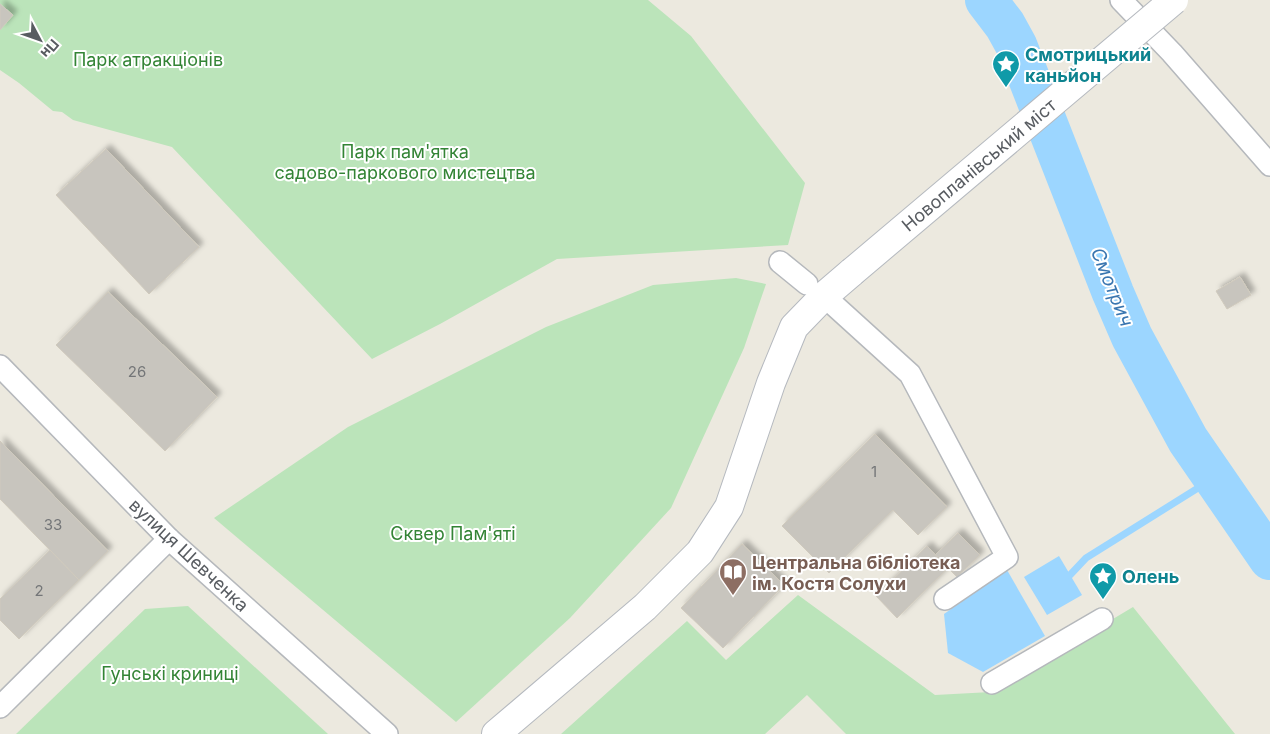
<svg xmlns="http://www.w3.org/2000/svg" width="1270" height="734" viewBox="0 0 1270 734" font-family="Inter,sans-serif">
  <defs>
    <filter id="shadow"><feDropShadow dx="4.5" dy="-4.5" stdDeviation="2.5" flood-color="#0004"/></filter>
  </defs>
  <rect width="100%" height="100%" fill="#ece9df"/>
  <!-- green -->
  <g fill="#bbe4ba">
    <path d="M0,0H648L691,36L805,183L788,245L557,259L440,324L372,359L172,147L73,120L62,112L53,111L19,83L0,70Z"/>
    <path d="M736,278L766,284L744,348L671,508L570,618L456,722L214,518L348,427L546,327L653,285Z"/>
    <path d="M798,595L935,695L991,692L1133,607L1235,734H846L807,695L765,734H561L687,621L726,660Z"/>
    <path d="M188,606L328,734H16L145,609Z"/>
  </g>
  <!-- water -->
  <g fill="#9cd6ff">
    <path d="M1059,556L1082,595L1047,615L1024,577Z"/>
    <path d="M1007,570L1045,636L983,672L948,653L944,614Z"/>
  </g>
  <g fill="none" stroke-linecap="round" stroke-linejoin="round">
    <!-- stream -->
    <path stroke="#9cd6ff" stroke-width="7" d="M1070,575L1086,558L1214,478"/>
    <!-- river -->
    <path stroke="#9cd6ff" stroke-width="42" d="M986,0L1005,25L1016,45L1113,293L1132,337L1188,440L1270,559"/>
  </g>
  <!-- building -->
  <g fill="#c8c5be" stroke="#d0cabd" filter="url(#shadow)">
    <path d="M0,4L13,15L0,30Z"/>
    <path d="M106,149L199,247L149,294L56,195Z"/>
    <path d="M1240,277L1251,295L1227,309L1216,291Z"/>
    <path d="M108,292L217,397L165,451L56,345Z"/>
    <path d="M875,434L947,507L918,535L893,510L829,573L782,526Z"/>
    <path d="M0,441L108,551L79,580L0,499Z"/>
    <path d="M958,533L980,555L957,577L935,555Z"/>
    <path d="M742,544L784,585L723,648L681,608Z"/>
    <path d="M927,546L948,568L897,618L876,596Z"/>
    <path d="M50,550L79,580L19,639L0,620V599Z"/>
  </g>
  <g fill="none" stroke-linecap="round" stroke-linejoin="round">
    <!-- street casing -->
    <g stroke="#b5b8bc" stroke-width="24">
      <g id="street">
        <path d="M1121,0L1172,53L1270,165"/>
        <path d="M780,262L807,284"/>
        <path d="M824,296L910,374L1007,557L945,599"/>
        <path d="M0,366L169,539L387,734"/>
        <path d="M992,683L1102,619"/>
        <path d="M0,707L169,539"/>
      </g>
    </g>
    <!-- secondary casing -->
    <g stroke="#b5b9bf" stroke-width="30">
      <path id="secondary" d="M496,734L645,607L700,552L729,507L771,383L794,327L824,296L852,272"/>
    </g>
    <!-- street -->
    <use href="#street" stroke="#fff" stroke-width="21"/>
    <!-- secondary -->
    <use href="#secondary" stroke="#fff" stroke-width="28"/>
    <!-- secondary-bridge casing -->
    <g stroke="#b5b9bf" stroke-width="30" stroke-linecap="butt">
      <path id="secondary-bridge" d="M852,272L1174,0"/>
    </g>
    <!-- secondary-bridge -->
    <use href="#secondary-bridge" stroke="#fff" stroke-width="28"/>
  </g>
  <!-- icons -->
  <defs>
    <g id="sight-pin" transform="scale(1.4375)"><path d="M0 17L-7.5 6A9.5 9.5 0 1 1 7.5 6Z" fill="#0f9aa8" stroke="#fff"/><path d="M0-6L1.8-2.2L6-1.7L2.9 1.2L3.7 5.4L0 3.3L-3.7 5.4L-2.9 1.2L-6-1.7L-1.8-2.2Z" fill="#fff"/></g>
    <g id="library-pin" transform="scale(1.4375)"><path d="M0 17L-7.5 6A9.5 9.5 0 1 1 7.5 6Z" fill="#8d6e63" stroke="#fff"/><path d="M-6-4Q-3-5.5-.7-3.5V5Q-3 3-6 4ZM6-4Q3-5.5 .7-3.5V5Q3 3 6 4Z" fill="#fff"/></g>
  </defs>
  <g fill-rule="evenodd">
    <use href="#sight-pin" x="1006" y="64"/>
    <use href="#library-pin" x="733" y="572"/>
    <use href="#sight-pin" x="1103" y="576"/>
  </g>
  <g text-anchor="middle" dominant-baseline="central" stroke-width="4" stroke-linejoin="round" paint-order="stroke">
    <!-- number labels -->
    <g font-size="15" fill="#747678">
      <text x="137" y="371">26</text>
      <text x="874" y="471">1</text>
      <text x="53" y="524">33</text>
      <text x="39" y="590">2</text>
    </g>
    <!-- culture labels -->
    <g font-size="18" font-weight="bold" fill="#0d838f" stroke="#fff" text-anchor="start">
      <text x="1025" y="54">Смотрицький<tspan x="1025" dy="21">каньйон</tspan></text>
      <text x="1122" y="576">Олень</text>
    </g>
    <!-- park labels -->
    <g font-size="18" fill="#338435" stroke="#fff">
      <text x="148" y="59">Парк атракціонів</text>
      <text x="405" y="151">Парк пам'ятка<tspan x="405" dy="21">садово-паркового мистецтва</tspan></text>
      <text x="453" y="533">Сквер Пам'яті</text>
      <text x="170" y="673">Гунські криниці</text>
    </g>
    <!-- street labels -->
    <g font-size="18" fill="#585c61" stroke="#fff">
      <text transform="translate(979 165) rotate(-40)">Новопланівський міст</text>
      <text transform="translate(189 555) rotate(43)">вулиця Шевченка</text>
    </g>
    <!-- education labels -->
    <g font-size="18" font-weight="bold" fill="#785e54" stroke="#fff" text-anchor="start">
      <text x="752" y="562">Центральна бібліотека<tspan x="752" dy="21">ім. Костя Солухи</tspan></text>
    </g>
    <!-- water labels -->
    <g font-size="19" font-style="italic" fill="#3a76b0" stroke="#fff">
      <text transform="translate(1112 287) rotate(68)">Смотрич</text>
    </g>
  </g>
  <!-- north arrow -->
  <g transform="translate(40 40) rotate(131)" stroke="#ffffff" stroke-width="4" paint-order="stroke">
  <path d="M0-4L9 19L0 12L-9 19Z" fill="#585c61"/>
  <text y="-8" font-size="14" font-weight="bold" text-anchor="middle" fill="#585c61">Пн</text>
  </g>
</svg>
